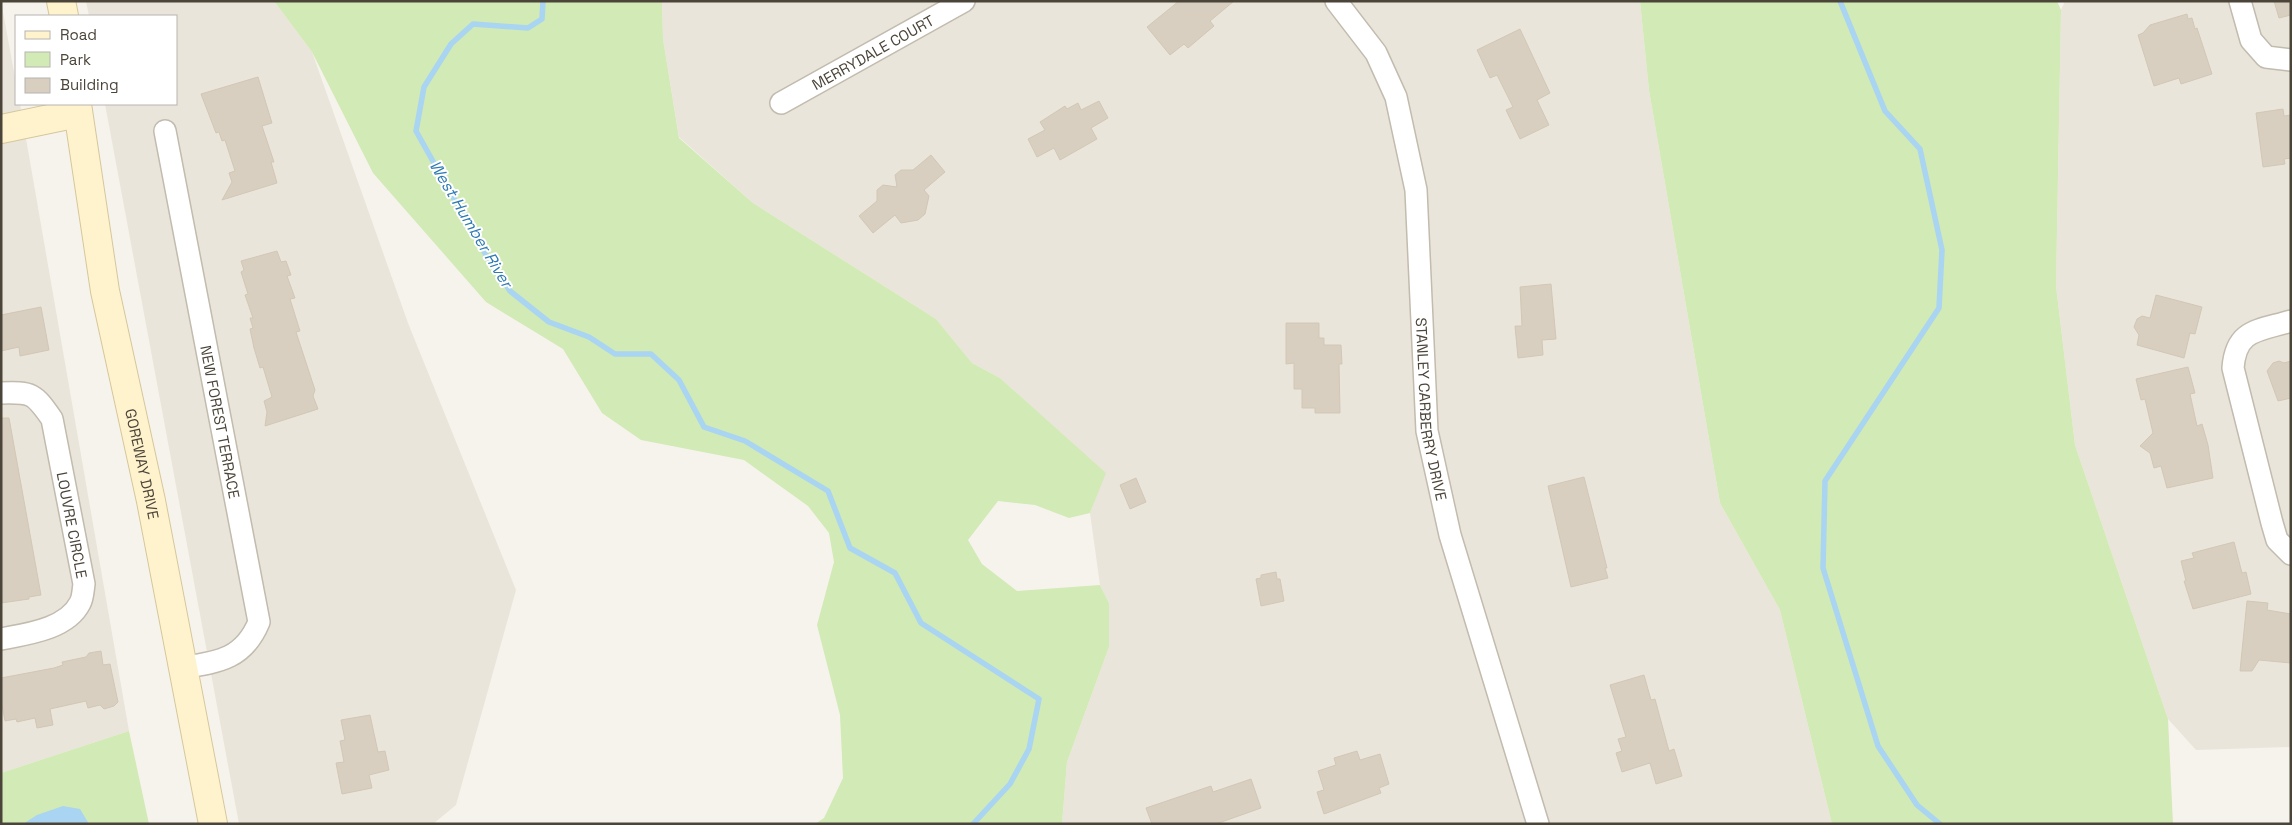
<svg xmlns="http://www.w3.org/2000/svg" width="2292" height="825" viewBox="0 0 2292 825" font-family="'Space Grotesk',sans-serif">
  <rect width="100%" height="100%" fill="#f6f3ec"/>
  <!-- residential -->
  <g fill="#eae5da">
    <path d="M1,1L16,83V104H20L129,731L1,773Z"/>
    <path d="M86,1H274L312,52L408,323L516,590L456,805L433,824H239L105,104H176V16H89Z"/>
    <path d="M662,1H1640L1649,90L1720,503L1780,610L1832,824H1062L1067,762L1109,647V603L1100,585L1090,513L1105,473L1000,378L972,363L936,319L753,203L679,137L663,39Z"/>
    <path d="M2065,1H2291V747L2196,750L2168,719L2075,445L2056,286L2061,10Z"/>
  </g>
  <!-- green -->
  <g fill="#d2eab5">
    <path d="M274,1H662L663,39L679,138L753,203L936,319L972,363L1000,378L1106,473L1090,513L1069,518L1035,505L998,501L968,540L982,564L1017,591L1100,585L1109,603V647L1067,762L1062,824H815L824,818L843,778L840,715L817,625L834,562L829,533L808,506L744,460L641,440L602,413L563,349L486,302L373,173L312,52Z"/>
    <path d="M1640,1H2057L2061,10L2056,286L2075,445L2168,719L2173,824H1832L1780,610L1720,503L1649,90Z"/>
    <path d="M129,731L149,824H1V773Z"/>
  </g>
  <!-- water -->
  <path fill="#a9d4f2" d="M63,806L80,809L89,824H23L37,815Z"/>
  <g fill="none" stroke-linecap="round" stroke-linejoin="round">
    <!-- stream -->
    <g stroke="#a9d4f2" stroke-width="5.5">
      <path d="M543,1L542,19L528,28L473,24L451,44L424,87L416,131L481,247L510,291L549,322L589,337L615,354H651L679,380L704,427L745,441L828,491L850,548L895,573L921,623L1039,699L1029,749L1010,784L973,824"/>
      <path d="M1840,1L1885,111L1920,149L1942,250L1939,308L1825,481L1823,568L1878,746L1917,805L1940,824"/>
    </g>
  </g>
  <!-- building -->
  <g fill="#d8cfc1" stroke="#d3c7b4">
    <path d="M1179,1H1234L1210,21L1214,26L1188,48L1184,44L1170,55L1147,27Z"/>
    <path d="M2274,1H2291V15L2279,18Z"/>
    <path d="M2187,14L2188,19L2192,18L2195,29L2197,28L2212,74L2181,84L2179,78L2154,86L2138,35L2143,33L2150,25Z"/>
    <path d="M1520,29L1550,93L1537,100L1549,125L1520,139L1506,110L1513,107L1497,75L1490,78L1477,50Z"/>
    <path d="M258,77L272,123L262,126L274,162H271L277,183L222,200L232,182L229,173L235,171L225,140L222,141L219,132L216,133L201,94Z"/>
    <path d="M1099,101L1108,118L1091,128L1097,139L1060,160L1054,148L1037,157L1028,139L1045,130L1040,122L1065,106L1067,109L1078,103L1081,110Z"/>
    <path d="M2283,109L2284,116L2291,115V158L2284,159L2285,164L2263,167L2256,113Z"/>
    <path d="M931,155L945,172L924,190L929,196L925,214L918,220L901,223L895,215L873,233L859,216L877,201V190L883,185L897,187L895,175L901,170H913Z"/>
    <path d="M277,251L281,262L286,261L291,275L287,276L295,298L290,299L300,331L296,332L315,390L313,396L318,409L265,426L267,412L264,401L272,397L263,367L260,368L254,348L250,329L253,328L250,318H253L245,295L248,294L241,272L244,270L241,261Z"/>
    <path d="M1551,284L1556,339L1542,340L1543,355L1518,358L1515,326H1522L1520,287Z"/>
    <path d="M2156,295L2202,307L2195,334L2190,333L2184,358L2137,345L2139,335L2134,327L2137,319L2142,316L2150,318Z"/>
    <path d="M41,307L49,350L20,356L19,347L1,351V315Z"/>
    <path d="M1286,323H1319V338H1324V345H1341L1342,364H1339L1340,413H1315V408H1302V389H1294V363L1286,364Z"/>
    <path d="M2279,361L2284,363L2291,361V398L2278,401L2267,371L2273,363Z"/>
    <path d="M2188,367L2195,393L2190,394L2197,426L2202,424L2208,445L2213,478L2167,488L2161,466L2154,468L2150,453L2140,446L2153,433L2145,399L2141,400L2136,379Z"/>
    <path d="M1,418H9L41,595L29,597V599L1,603Z"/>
    <path d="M1584,477L1607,568H1605L1608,578L1571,587L1548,486Z"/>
    <path d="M1136,478L1146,502L1130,509L1120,485Z"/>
    <path d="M2234,542L2242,573L2246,572L2251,594L2193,609L2184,581H2186L2181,561L2194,558L2192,553Z"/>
    <path d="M1276,572L1277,579H1280L1284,601L1261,606L1256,579L1261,578V575Z"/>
    <path d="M2247,601L2268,603L2267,610L2291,614V663L2259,660L2252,671H2240Z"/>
    <path d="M101,651L103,665L110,664L118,702L114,706L104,709L100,705L88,708L86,701L50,709L53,725L37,728L35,718L17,722L16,719L5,721L1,700V678L54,668L63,665L62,662L86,657L89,653Z"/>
    <path d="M1644,675L1651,700L1655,699L1669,751L1674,749L1682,776L1656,784L1650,763L1622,772L1616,753L1622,751L1618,739L1626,737L1610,685Z"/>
    <path d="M370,715L378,752L385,751L389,770L369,775L372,788L342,794L336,763L344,762L340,741L345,740L341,720Z"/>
    <path d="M1357,751L1360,760L1380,754L1389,784L1379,788L1381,793L1324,814L1317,792L1324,790L1318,771L1336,765L1334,758Z"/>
    <path d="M1251,779L1261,808L1216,824H1152L1146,808L1211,786L1213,792Z"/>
  </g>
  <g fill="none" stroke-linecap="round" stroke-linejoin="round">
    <!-- street casing -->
    <g stroke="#c2bbae" stroke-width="24">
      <g id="street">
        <path id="s1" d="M1336,1L1376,53L1396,97L1416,190L1427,431L1450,535L1538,824"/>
        <path d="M2240,1L2251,40L2266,57L2291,60"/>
        <path id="s2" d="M781,103L964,1"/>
        <path id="s3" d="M165,131L259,622C244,658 220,662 185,667"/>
        <path d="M2291,321C2258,331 2236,329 2233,368L2272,523L2277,540L2291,554"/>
        <path id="s4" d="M1,393C32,392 34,393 52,419L84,584C83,590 83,598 80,603C67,629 27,634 1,639"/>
      </g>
    </g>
    <!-- secondary casing -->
    <g stroke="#d6c79b" stroke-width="30">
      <g id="secondary">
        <path d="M61,1L64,16"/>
        <path id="s5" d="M77,104L105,291L151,501L213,824"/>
        <path d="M1,129L78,113"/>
      </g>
    </g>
    <!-- street -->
    <use href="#street" stroke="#fff" stroke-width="21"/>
    <!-- secondary -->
    <use href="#secondary" stroke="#fff3cd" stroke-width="28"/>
  </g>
  <g text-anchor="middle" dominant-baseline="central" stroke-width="4" stroke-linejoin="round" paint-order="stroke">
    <!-- street labels -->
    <g font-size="15" fill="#4b4439" stroke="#fff">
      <text stroke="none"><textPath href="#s2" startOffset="105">MERRYDALE COURT</textPath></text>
      <text stroke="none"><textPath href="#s1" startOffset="429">STANLEY CARBERRY DRIVE</textPath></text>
      <text stroke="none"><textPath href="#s3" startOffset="296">NEW FOREST TERRACE</textPath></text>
      <text stroke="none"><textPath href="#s5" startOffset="366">GOREWAY DRIVE</textPath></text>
      <text stroke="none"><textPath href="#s4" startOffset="170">LOUVRE CIRCLE</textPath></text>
    </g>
    <!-- water labels -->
    <g font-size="16" font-style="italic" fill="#2e7ab2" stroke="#fff">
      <text transform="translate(471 224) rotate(59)">West Humber River</text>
    </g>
  </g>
  <!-- border -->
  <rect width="2292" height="825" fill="none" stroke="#4b4439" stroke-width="5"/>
  <!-- legend -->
  <rect x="15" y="15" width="162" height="90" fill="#ffffff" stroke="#b7b4b0"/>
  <rect x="25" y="31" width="25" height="8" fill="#fff3cd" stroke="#b7b4b0"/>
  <text x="60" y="40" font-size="15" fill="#4b4439">Road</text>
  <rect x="25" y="52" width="25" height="15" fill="#d2eab5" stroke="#b7b4b0"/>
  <text x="60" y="65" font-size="15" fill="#4b4439">Park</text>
  <rect x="25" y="78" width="25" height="15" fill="#d8cfc1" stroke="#b7b4b0"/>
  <text x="60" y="90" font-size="15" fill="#4b4439">Building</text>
</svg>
